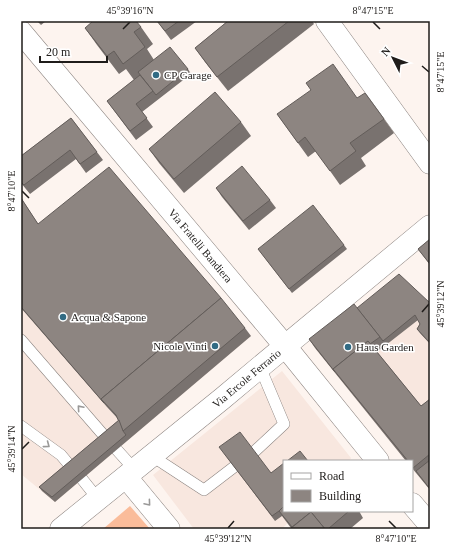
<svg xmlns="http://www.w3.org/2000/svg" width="451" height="550" viewBox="0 0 451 550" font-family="Georgia,serif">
  <rect width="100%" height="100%" fill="#fdf4ef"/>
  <!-- built -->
  <g fill="#f8e7df">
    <path d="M21,198L41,229L251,336L55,502L21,474Z"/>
    <path d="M430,305V473L422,480L412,468V461H406L315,348Z"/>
    <path d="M282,371L351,458L349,461H284V511H299L282,529H194L153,475Z"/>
  </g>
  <!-- green -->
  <path fill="#fabc9a" d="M130,506L150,529H103Z"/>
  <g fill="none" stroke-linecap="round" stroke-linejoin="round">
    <!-- lane casing -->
    <g stroke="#8c8480" stroke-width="12">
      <g id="lane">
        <path d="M21,340L106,438"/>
        <path d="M21,426L61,455L71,467"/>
        <path d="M117,450L135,470"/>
        <path d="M255,451L284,424L260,367"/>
        <path d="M152,456L204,490L234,467"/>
        <path d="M82,479L98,499"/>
      </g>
    </g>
    <!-- street casing -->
    <g stroke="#8c8480" stroke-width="23">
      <g id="street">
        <path d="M327,21L430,163"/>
        <path id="s1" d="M21,32L285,346L378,461"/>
        <path d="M126,477L169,529"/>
        <path d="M412,504L430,525"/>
      </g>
    </g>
    <!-- primary casing -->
    <g stroke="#8c8480" stroke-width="23">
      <g id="primary">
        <path id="s2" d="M61,529L223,398L260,367L430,226"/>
      </g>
    </g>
    <!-- lane -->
    <use href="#lane" stroke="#fff" stroke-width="11"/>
    <!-- street -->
    <use href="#street" stroke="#fff" stroke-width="22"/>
    <!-- primary -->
    <use href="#primary" stroke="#fff" stroke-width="22"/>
  </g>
  <!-- wall -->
  <g fill="#79726f">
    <path d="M37,21H46L41,25Z"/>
    <path d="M157,21H197L171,40Z"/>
    <path d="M228,21H312L314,24L228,91L205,62L195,48Z"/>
    <path d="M141,27L153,44L147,49L154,60L188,69L191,74L142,112L153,127L136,140L107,101L134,80L126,69L119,74L97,45L85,28Z"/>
    <path d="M357,98L384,119L394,133L361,158L366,166L340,185L316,151L308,157L277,114Z"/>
    <path d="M71,118L103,160L86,173L76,159L30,194L21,183V156Z"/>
    <path d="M241,122L251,136L184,193L159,163L149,149Z"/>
    <path d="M216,188L270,200L276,208L249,230L222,197Z"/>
    <path d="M21,198L38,224L245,328L251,336L55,502L42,491L39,487L119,420L107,407L21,308Z"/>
    <path d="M430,239V265L418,249Z"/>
    <path d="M344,245L347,249L292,293L258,249Z"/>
    <path d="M430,303V344L420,333L417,329L420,324L418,320L377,352L421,406L430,399V490L412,468V461H406L315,348L309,339L357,308Z"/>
    <path d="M223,452L284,511H359L363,518L350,529H290L291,528L282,516L275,521Z"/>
  </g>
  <!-- building -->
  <g fill="#8d8581" stroke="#635d5a">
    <path d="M93,21H136L141,27L134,32L145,47L123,64L114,51L107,56L85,28Z"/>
    <path d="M157,21H179L165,31Z"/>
    <path d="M228,21H289L217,77L195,48Z"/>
    <path d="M170,47L188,69L156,95L138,72Z"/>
    <path d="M333,64L357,98L365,93L384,119L350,143L356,151L330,171L305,137L298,143L277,114L311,90L306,83Z"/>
    <path d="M140,75L153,91L136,104L147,118L130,131L107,101Z"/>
    <path d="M215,92L241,122L174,179L149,149Z"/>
    <path d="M71,118L97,152L80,164L70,150L24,185L21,182V156Z"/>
    <path d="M242,166L270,200L243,221L216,188Z"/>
    <path d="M109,167L221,298L101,399L104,403L21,307V198L38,224Z"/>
    <path d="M313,205L344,245L289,289L258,249Z"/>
    <path d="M430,239V264L418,249Z"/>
    <path d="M399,274L430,303V343L417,329L420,324L415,315L383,341L357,308Z"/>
    <path d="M221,298L245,328L123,431L116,415L101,399Z"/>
    <path d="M354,304L380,337L370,344L368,341L333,369L335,372L309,339Z"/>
    <path d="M368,341L421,406L430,399V454L413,468L412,466V461H408L333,369Z"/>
    <path d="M119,420L123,431L126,435L52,497L39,487Z"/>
    <path d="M240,432L271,473L284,463V506L279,511L272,516L219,447Z"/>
    <path d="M300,451L308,461H287Z"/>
    <path d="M430,460V489L416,471Z"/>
    <path d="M284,506V511H349L328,529H325L311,512L292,527L279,511Z"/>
    <path d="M311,512L325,529H290Z"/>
  </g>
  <!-- one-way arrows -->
  <defs><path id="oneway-chevron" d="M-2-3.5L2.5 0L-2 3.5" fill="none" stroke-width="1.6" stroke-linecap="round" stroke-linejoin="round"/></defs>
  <g stroke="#9a9998">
    <use href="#oneway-chevron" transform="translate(80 408) rotate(-131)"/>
    <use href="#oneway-chevron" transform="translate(47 445) rotate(37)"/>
    <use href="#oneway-chevron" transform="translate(148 503) rotate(50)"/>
  </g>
  <!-- ticks -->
  <path fill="none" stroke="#1f1c1a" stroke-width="1.5" d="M373,22L380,29M123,29L130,22M422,66L429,72M22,191L29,198M422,312L429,304M22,449L29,442M389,521L396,528M228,528L234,521"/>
  <!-- markers -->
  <g fill="#316b84" stroke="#fff" stroke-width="1.5">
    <circle cx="156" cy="75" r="4"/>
    <circle cx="63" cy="317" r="4"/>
    <circle cx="215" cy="346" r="4"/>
    <circle cx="348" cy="347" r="4"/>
  </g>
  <g text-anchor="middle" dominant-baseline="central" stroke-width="3" stroke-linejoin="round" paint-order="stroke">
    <!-- poi labels -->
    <g font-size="11" fill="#1f1c1a" stroke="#fff" text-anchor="start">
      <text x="164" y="75">CP Garage</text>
      <text x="71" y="317">Acqua &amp; Sapone</text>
      <text x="207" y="346" text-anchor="end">Nicole Vinti</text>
      <text x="356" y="347">Haus Garden</text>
    </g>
    <!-- street labels -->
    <g font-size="11" fill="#1f1c1a" stroke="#fff">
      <text stroke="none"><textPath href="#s1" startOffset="279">Via Fratelli Bandiera</textPath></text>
      <text stroke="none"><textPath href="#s2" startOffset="239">Via Ercole Ferrario</textPath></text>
    </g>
  </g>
  <!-- border -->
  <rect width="451" height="550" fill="none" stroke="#ffffff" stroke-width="44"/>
  <!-- legend -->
  <rect x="283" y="460" width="130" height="52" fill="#ffffff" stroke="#a5a4a3"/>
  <rect x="291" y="473" width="20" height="6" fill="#ffffff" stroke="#a5a4a3"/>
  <text x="319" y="480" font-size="12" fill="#1f1c1a">Road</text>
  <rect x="291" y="490" width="20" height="12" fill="#8d8581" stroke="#a5a4a3"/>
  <text x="319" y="500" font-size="12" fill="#1f1c1a">Building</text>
  <!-- north arrow -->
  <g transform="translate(393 58) rotate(312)" stroke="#ffffff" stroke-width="3" paint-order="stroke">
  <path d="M0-3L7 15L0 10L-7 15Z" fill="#1f1c1a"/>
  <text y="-6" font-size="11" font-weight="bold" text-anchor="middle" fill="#1f1c1a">N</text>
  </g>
  <!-- scale -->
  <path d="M40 56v6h67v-6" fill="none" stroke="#1f1c1a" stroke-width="2"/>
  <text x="46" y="56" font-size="12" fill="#1f1c1a" stroke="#ffffff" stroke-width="3" paint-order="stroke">20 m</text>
  <rect x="22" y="22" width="407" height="506" fill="none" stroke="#1f1c1a" stroke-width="1.5"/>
  <g font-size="10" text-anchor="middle" fill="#1f1c1a">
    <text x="130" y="14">45°39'16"N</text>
    <text x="373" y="14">8°47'15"E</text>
    <text transform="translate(440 72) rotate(-90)" y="4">8°47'15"E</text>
    <text transform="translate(11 191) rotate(-90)" y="4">8°47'10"E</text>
    <text transform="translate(440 304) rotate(-90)" y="4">45°39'12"N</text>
    <text transform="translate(11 449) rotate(-90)" y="4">45°39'14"N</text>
    <text x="228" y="542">45°39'12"N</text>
    <text x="396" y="542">8°47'10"E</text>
  </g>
</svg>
